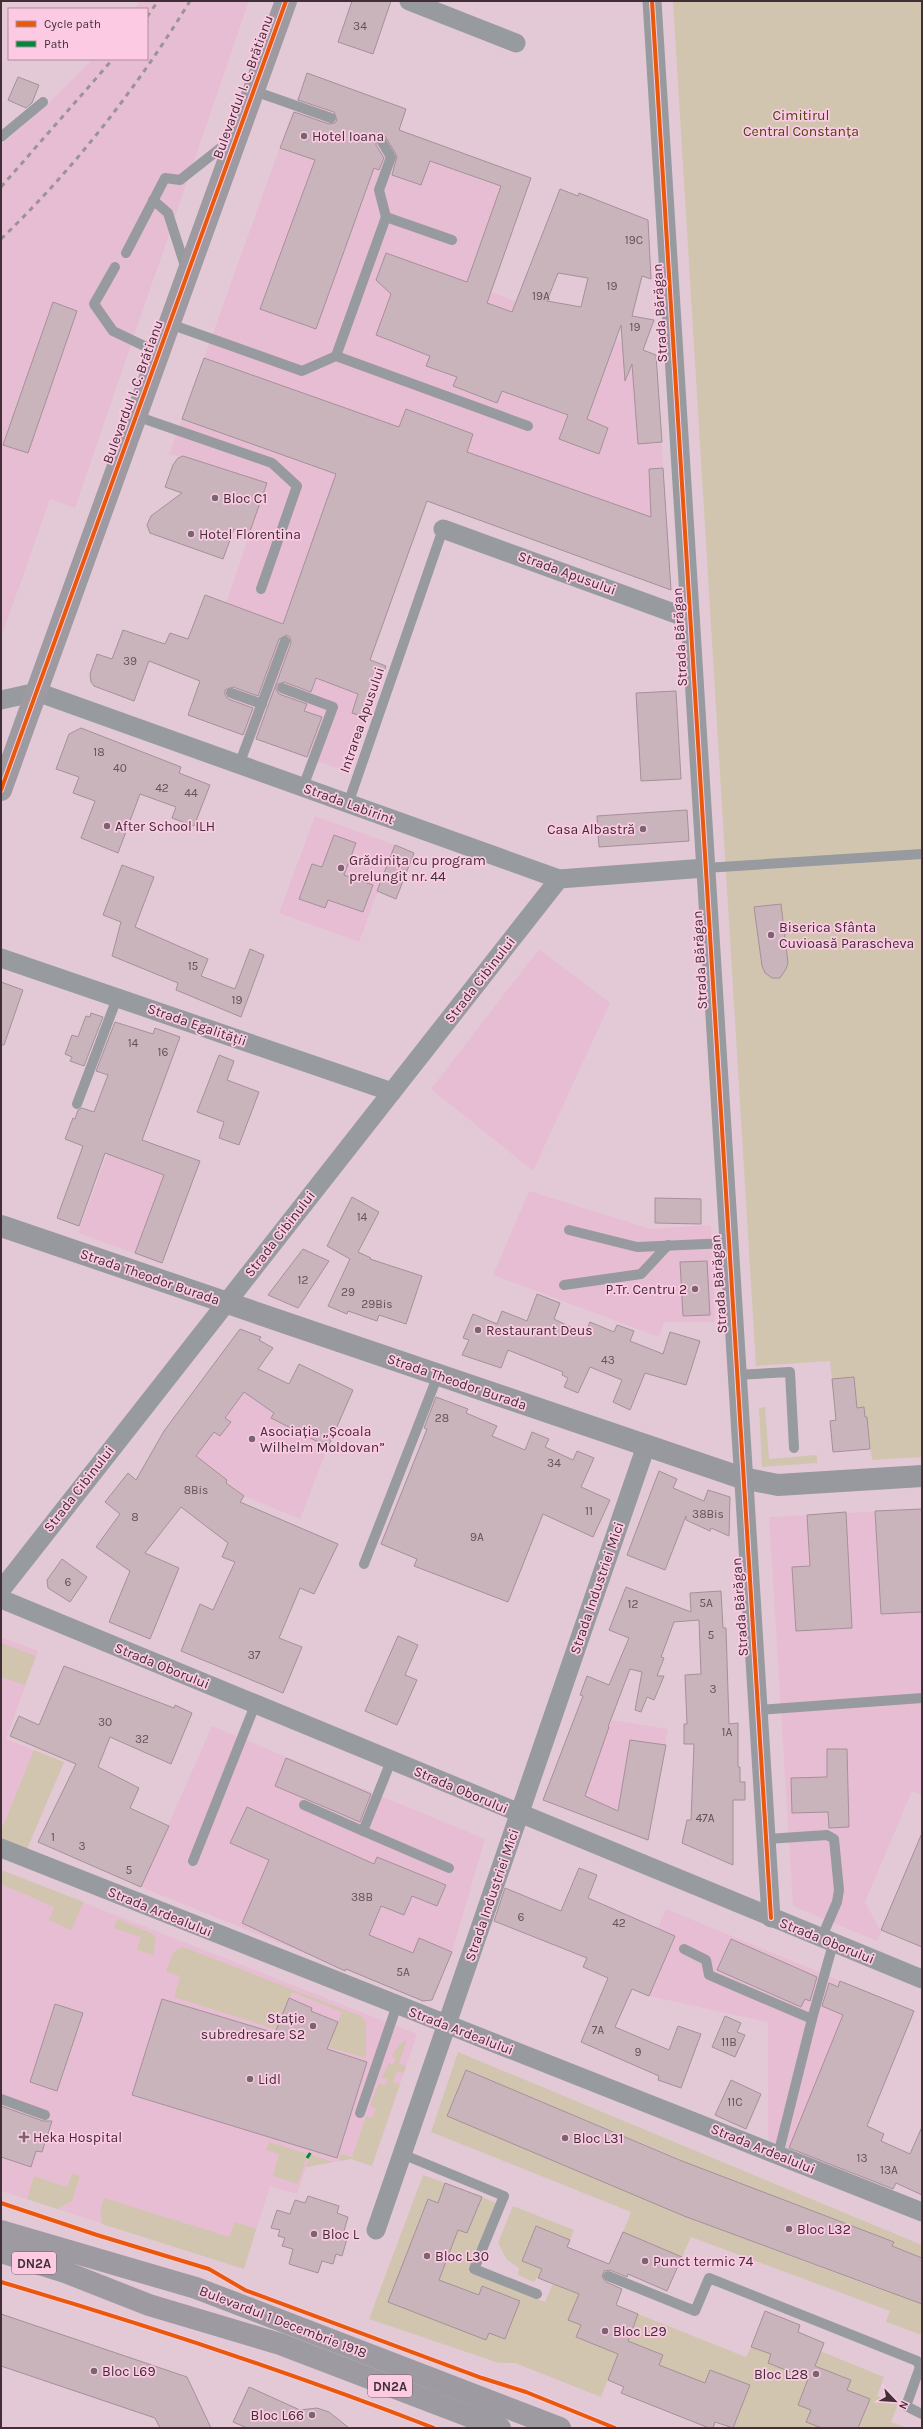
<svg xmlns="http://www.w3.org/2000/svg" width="923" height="2429" viewBox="0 0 923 2429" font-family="Karla,sans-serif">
  <rect width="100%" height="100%" fill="#e3c9d6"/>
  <!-- built -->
  <g fill="#e7bdd3">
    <path d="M139,1H249L75,508L50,499L1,638V145L50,102L93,59H147V9H135Z"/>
    <path d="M299,94L531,178L491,292L656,355L671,590L427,501L370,660L385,666L348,772L188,715L267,483L187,457L169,455Z"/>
    <path d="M315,816L395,845L359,942L279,913Z"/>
    <path d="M539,949L610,1003L533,1171L431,1089Z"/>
    <path d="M116,1130L200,1161L162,1263L78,1233Z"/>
    <path d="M529,1191L651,1229L711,1225L715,1322H664L659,1337L493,1275Z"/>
    <path d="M258,1369L342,1411L300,1519L244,1496L164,1431Z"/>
    <path d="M922,1509V1795L912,1791L865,1902L881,1932L877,1941L793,1906L769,1517Z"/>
    <path d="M1,1637L38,1651L6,1739L64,1762L27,1849L10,1842L1,1866Z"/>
    <path d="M576,1714L609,1727L613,1720L668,1729L648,1841L543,1800Z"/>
    <path d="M212,1726L485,1839L452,1952L432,2000L423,2001L141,1887Z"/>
    <path d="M1,1870L417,2034L372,2166L351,2159L306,2167L297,2194L270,2186L244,2269L1,2191Z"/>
    <path d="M666,1909L914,2011L848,2173L768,2140V2022L649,1996L657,1929Z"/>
  </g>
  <!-- green -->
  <g fill="#d1c5b0" fill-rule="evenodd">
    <path d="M673,1H922V1457L872,1460L867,1417L857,1408L854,1377L832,1379L830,1361L756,1366Z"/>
    <path d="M765,1407L769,1459L817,1455V1463L762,1467L759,1408Z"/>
    <path d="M1,1643L36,1656L25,1685L1,1677Z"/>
    <path d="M34,1750L64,1762L27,1849L1,1838V1831Z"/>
    <path d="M1,1870L84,1902L71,1930L49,1920L54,1907L1,1884Z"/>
    <path d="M117,1919L151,1933L156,1938L153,1955L137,1950L141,1937L114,1928Z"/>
    <path d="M183,1947L361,2016L366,2022V2058L328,2047L342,2012L292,1992L283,2014L287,2033L174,1997L180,1976L166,1972C170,1961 171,1950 183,1947Z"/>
    <path d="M407,2039L399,2064L406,2067L404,2073L397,2071L393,2082L400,2084L372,2166L351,2159L338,2161L341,2154L352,2157L366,2116L372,2118L376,2109L370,2106L379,2083L385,2085L388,2080L382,2077L389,2063L393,2065L396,2058L392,2056L399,2045Z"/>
    <path d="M458,2052L922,2245V2258L918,2256L902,2296L922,2304V2335L886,2322L890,2311L691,2237L682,2257L623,2232L631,2212L431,2132ZM466,2070L682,2160L663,2206ZM702,2169L893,2242L876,2288L684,2216Z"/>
    <path d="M269,2142L334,2162L306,2167L309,2160L306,2159L298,2184L273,2176L279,2154L266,2150Z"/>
    <path d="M72,2173L80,2176L72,2201L57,2209L27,2199L34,2176L67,2187Z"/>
    <path d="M423,2175L445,2183L438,2203L428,2199L388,2302L486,2340L489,2333L505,2339L520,2301L483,2286L479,2295L439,2280L458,2230L467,2233L482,2197L496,2203L468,2272L545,2302L553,2284L579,2294L568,2320L581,2325L576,2337L618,2354L601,2397L515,2363H499L369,2319Z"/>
    <path d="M104,2198L229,2237L235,2222L256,2229L244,2269L102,2224L100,2212Z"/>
    <path d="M513,2206L574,2230L570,2240L536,2226L522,2261L542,2269L534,2282L518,2275L519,2268L507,2260L498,2243Z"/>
    <path d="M638,2314L746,2357L751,2347L771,2354L768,2363L808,2379L811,2410L822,2428H733L749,2385L711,2370L705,2383L659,2365L663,2355L628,2341Z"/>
    <path d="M820,2351L884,2377L877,2396L898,2404L891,2422L907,2428H865L859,2426L870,2399L847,2390L851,2380L815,2366Z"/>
  </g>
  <!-- building -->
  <g fill="#c9b4bc" stroke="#a59098" fill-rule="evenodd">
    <path d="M352,1H391L373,54L338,42Z"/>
    <path d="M307,73L406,109L399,130L531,178L487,303L512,312L560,189L578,196L579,193L648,220L651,279L642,276L632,316L654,320L643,350L656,355L662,442L638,444L632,364L625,381L621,325L587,419L608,428L599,454L559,439L568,415L502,391L497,403L453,386L457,377L426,366L430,356L376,335L391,294L376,280L386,253L467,282L501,186L430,161L421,185L392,175L397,156L385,136H379L376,139V145L384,158L379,170L374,168L316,329L260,309L315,160L280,148L294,112L329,124L335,123L337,120L334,112L298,100ZM558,273L588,278L581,307L547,301Z"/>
    <path d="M18,77L39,85L32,103L26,108L8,100Z"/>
    <path d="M53,302L77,311L28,453L3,445Z"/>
    <path d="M204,358L399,427L406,409L473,434L467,452L651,517L649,469L663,468L671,590L427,501L370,660L386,666L367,718L352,713L358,694L316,678L311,692L284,682L276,685V689L279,694L307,704L304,711L322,717L307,757L256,739L291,643L290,637L287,635L279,639L258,696L233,687L225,690V695L228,699L253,708L243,735L188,715L200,681L149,661L134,701L94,686L91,682L90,674L97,654L112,659L123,630L165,644L170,633L188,639L205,595L283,624L336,474L182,419Z"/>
    <path d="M183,456L267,483L249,534L234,529L223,559L150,533L147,525L151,516L182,493L165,487L173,465L178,458Z"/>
    <path d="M676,691L681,779L641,781L636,693Z"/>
    <path d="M81,728L181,767L179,773L210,785L194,826L172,818L176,807L140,794L118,853L81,838L95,801L73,793L79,777L56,769L69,734Z"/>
    <path d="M687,810L689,841L599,847L597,816Z"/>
    <path d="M334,835L356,843L344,875L373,885L363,912L328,900L325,908L299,899L312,864L322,867Z"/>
    <path d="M395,845L414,853L396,899L377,891Z"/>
    <path d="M122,865L154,877L135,927L208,959L201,976L235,989L250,949L264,955L241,1017L176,990L178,983L112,956L121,922L103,915Z"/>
    <path d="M781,904L788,963L786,969L780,978H772L765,973L762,966L754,907Z"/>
    <path d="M1,982L23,990L4,1045H1Z"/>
    <path d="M91,1013L103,1017L84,1066L70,1061L72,1057L65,1054L72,1035L78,1037L86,1016L90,1017Z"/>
    <path d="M115,1022L153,1034L155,1028L180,1037L142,1140L200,1161L162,1263L135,1253L164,1175L105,1153L79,1226L57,1218L83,1146L65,1139L73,1118L75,1119L78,1110L82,1108L94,1112L108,1075L96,1071Z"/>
    <path d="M219,1055L234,1061L227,1080L259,1092L239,1145L219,1138L224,1122L197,1112Z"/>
    <path d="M352,1197L379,1212L358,1252L371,1258L370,1259L422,1276L406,1324L379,1315L377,1321L348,1311L347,1314L328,1306L350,1259L327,1246Z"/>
    <path d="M655,1198L701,1199V1224L655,1223Z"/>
    <path d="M303,1249L329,1261L298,1308L268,1295Z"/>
    <path d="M707,1261L710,1315L683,1316L680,1262Z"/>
    <path d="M537,1294L560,1303L554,1319L585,1334L590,1322L614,1332L617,1325L634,1331L630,1341L663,1354L670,1332L700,1341L686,1385L645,1373L630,1410L613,1402L622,1380L590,1367L578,1393L564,1387L568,1378L562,1375L563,1372L508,1350L501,1368L462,1355L469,1340L463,1338L473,1314L497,1324L502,1311L527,1321Z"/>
    <path d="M240,1329L261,1337L259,1340L273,1348L258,1369L289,1384L299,1364L353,1390L328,1447L271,1418L274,1413L244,1392L225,1418L231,1422L220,1436L214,1432L196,1456L227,1480L226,1483L244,1496L240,1502L338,1544L314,1594L300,1588L279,1638L302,1647L283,1693L181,1651L200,1604L213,1610L235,1562L222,1557L228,1543L181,1507L145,1553L179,1568L150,1639L109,1622L130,1571L96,1547L120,1514L105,1502L128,1473L136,1480L164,1431Z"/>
    <path d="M854,1377L857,1408L864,1407L865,1417H867L870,1449L833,1452L830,1421L836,1420L832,1379Z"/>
    <path d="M436,1397L468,1409L466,1413L497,1426L492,1436L525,1450L532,1432L549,1439L545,1447L573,1460L577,1451L594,1458L581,1487L610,1500L593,1537L543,1514L508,1602L414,1566L417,1559L381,1544L427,1429L424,1428Z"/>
    <path d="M659,1471L677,1479L673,1488L704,1501L708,1490L730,1497L729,1536L711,1528L710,1531L686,1520V1516L665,1570L627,1555Z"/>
    <path d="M922,1509V1612L881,1614L875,1511Z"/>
    <path d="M846,1512L852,1628L796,1631L792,1567L810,1566L807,1515Z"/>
    <path d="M62,1559L87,1577L70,1602L48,1588L47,1580Z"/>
    <path d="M626,1587L691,1612L690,1593L721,1591L723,1628H726L729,1724L738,1723V1767H740V1782H745V1800H733V1865L682,1843L687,1820H691L694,1744H684V1724H687L685,1675L701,1674L699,1620L674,1622L661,1657L664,1658L657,1676H664L654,1700L647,1697L641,1712L635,1710L642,1672L630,1669L608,1727H609L585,1796L618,1811L630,1740L666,1745L648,1840L543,1800L583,1696L580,1695L587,1676L609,1685L629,1638L609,1630Z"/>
    <path d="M398,1636L418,1645L405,1675L417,1680L397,1725L365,1711Z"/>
    <path d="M64,1666L174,1708L175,1705L192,1713L171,1764L110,1737L98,1767L139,1788L130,1808L169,1826L141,1887L38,1842L76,1764L10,1736L19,1716L39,1725Z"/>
    <path d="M827,1749H847L849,1827L829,1828L828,1812L792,1813L791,1778L827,1777Z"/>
    <path d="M286,1758L371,1794L360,1822L275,1786Z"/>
    <path d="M247,1807L374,1864L377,1857L446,1885L437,1906L412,1896L404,1915L381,1906L369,1935L413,1953L419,1938L452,1952L432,2000L423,2001L346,1969L345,1971L242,1923L269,1860L230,1843Z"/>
    <path d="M922,1833V1947L881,1930Z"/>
    <path d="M579,1868L597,1875L588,1898L675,1936L649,1996L632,1989L615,2027L669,2050L678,2026L701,2034L681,2088L658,2080L659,2076L581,2042L608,1978L583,1967L587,1958L494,1921L505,1888L561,1911Z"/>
    <path d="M731,1939L817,1977L810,2001L805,1999L801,2007L717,1970Z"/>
    <path d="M840,1981L914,2011L867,2126L884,2134L881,2141L910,2154L922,2127V2195L896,2183L893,2189L789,2148L843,2015L822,2006L829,1983L838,1987Z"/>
    <path d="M289,1998L312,2008L311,2011L338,2022L327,2049L367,2062L337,2158L132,2095L162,1999L275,2033Z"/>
    <path d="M55,2004L83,2013L57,2091L30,2082Z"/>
    <path d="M725,2016L741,2023L737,2032L745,2035L735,2057L712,2047Z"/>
    <path d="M466,2070L682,2161L894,2242L892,2246L922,2258V2304L684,2216L447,2116Z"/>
    <path d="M731,2080L761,2094L746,2129L715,2115Z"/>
    <path d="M1,2106L43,2121H52L42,2152L36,2151L31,2167L1,2157Z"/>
    <path d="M445,2183L482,2197L467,2233L458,2230L439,2280L479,2295L482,2286L520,2301L505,2339L489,2333L486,2340L388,2302L428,2199L438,2203Z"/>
    <path d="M308,2196L339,2206L337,2213L348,2217L344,2231L349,2232L342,2256L336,2254L333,2264L322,2261L318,2273L289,2264L293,2249L282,2246L285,2238L278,2236L280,2230L271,2228L277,2210L290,2214L295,2200L305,2203Z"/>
    <path d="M536,2226L570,2240L567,2247L609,2264L623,2232L682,2257L667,2291L628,2274L627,2277L610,2270L604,2271L602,2277L606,2282L622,2289L616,2305L638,2314L628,2341L663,2355L659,2365L705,2383L710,2370L750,2385L733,2428L715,2422L713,2428H709L621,2393L624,2387L608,2380L618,2354L576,2337L581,2325L568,2320L579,2294L538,2278L542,2269L522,2261Z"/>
    <path d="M765,2311L800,2325L798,2332L824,2343L815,2366L851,2380L847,2390L870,2399L858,2428H822L806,2422L811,2410L798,2405L808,2379L768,2363L771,2354L751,2347Z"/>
    <path d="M1,2314L187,2377L211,2428H160L155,2418L1,2366Z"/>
    <path d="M249,2387L300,2410L317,2408L329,2412L349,2428H247L233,2422Z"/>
  </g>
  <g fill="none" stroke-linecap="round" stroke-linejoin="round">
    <!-- lane -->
    <g stroke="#979a9f" stroke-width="10">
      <path d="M254,91L331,118"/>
      <path d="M1,137L43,102"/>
      <path d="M382,142L391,157L379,190L386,217"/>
      <path d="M153,200L168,213L186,269"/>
      <path d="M126,253L165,178L180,180L232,139"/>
      <path d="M115,267L94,304L113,331L159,353"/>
      <path d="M170,324L302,371L336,356L528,426"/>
      <path d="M336,356L386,217L452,240"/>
      <path d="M136,416L272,463L297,486L261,589"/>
      <path d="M282,688L333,707L303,787"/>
      <path d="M231,693L262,704"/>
      <path d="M239,765L285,641"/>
      <path d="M348,804L443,529"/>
      <path d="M705,868L922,854"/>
      <path d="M77,1104L117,998"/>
      <path d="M569,1230L637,1247L728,1243"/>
      <path d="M564,1285L641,1274L668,1245"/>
      <path d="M736,1375L790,1372L794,1448"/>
      <path d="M364,1564L438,1375"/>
      <path d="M758,1710L922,1698"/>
      <path d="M391,1761L363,1831L449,1868"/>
      <path d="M304,1805L363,1831"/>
      <path d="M767,1839L827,1835L834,1839L839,1890L837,1902L821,1939"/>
      <path d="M193,1861L255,1705"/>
      <path d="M684,1949L706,1960L709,1975L812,2019L833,1944"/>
      <path d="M1,2099L45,2115"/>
      <path d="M360,2113L397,2005"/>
      <path d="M402,2154L504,2196L474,2269L537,2294"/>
      <path d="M778,2155L812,2019"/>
      <path d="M608,2276L695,2311L709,2278L917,2361L920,2367L906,2406L922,2414"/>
    </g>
    <!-- street -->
    <g stroke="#979a9f" stroke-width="19">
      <path d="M409,1L516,43"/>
      <path d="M652,1L771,1918"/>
      <path d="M443,529L690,619"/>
      <path d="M1,700L37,692L559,879L705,868"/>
      <path d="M1,958L392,1092"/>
      <path d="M1,1590L559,879"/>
      <path d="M1,1599L922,1979"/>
      <path d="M1,1848L922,2212"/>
      <path d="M376,2230L646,1446"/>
    </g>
    <!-- secondary -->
    <path stroke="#98999f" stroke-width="22" d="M1,1226L742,1478L778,1485L922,1476"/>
    <!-- primary -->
    <g stroke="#9e9aa2" stroke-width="22">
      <path d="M1,790L286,1"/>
      <path d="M1,2231L196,2288L560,2428"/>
      <path d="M1,2252L65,2272L149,2305L280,2344L500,2428"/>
    </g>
    <!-- rail -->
    <g stroke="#98949a" stroke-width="3" stroke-dasharray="5 5" stroke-linecap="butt">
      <path d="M147,17L158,1"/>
      <path d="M1,187L113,59"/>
      <path d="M1,239C75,168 136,89 190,1"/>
    </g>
    <!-- quiet -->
    <path stroke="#00873e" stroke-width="3" stroke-dasharray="6 3" stroke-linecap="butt" d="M307,2158L311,2152"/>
    <!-- cycleway casing -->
    <g stroke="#fccbe3" stroke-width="6">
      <g id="cycleway">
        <path d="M652,1L771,1918"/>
        <path d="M1,790L286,1"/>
        <path d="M1,2203L97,2235L209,2269L245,2290L482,2378L526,2392L615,2428"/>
        <path d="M1,2282C147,2325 292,2373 434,2428"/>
      </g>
    </g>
    <!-- cycleway -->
    <use href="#cycleway" stroke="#e8590c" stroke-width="4"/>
  </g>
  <!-- markers -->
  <g fill="#7a646f" stroke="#fccbe3" stroke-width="1.5">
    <circle cx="304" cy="136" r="4"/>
    <circle cx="215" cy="498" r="4"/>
    <circle cx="191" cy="534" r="4"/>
    <circle cx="107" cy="826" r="4"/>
    <circle cx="643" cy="829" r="4"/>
    <circle cx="341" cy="868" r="4"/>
    <circle cx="771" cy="935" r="4"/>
    <circle cx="695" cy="1289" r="4"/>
    <circle cx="478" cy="1330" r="4"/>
    <circle cx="252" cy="1439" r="4"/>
    <circle cx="313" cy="2026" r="4"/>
    <circle cx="250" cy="2079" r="4"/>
    <path d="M22 2131h4v4h4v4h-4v4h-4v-4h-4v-4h4z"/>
    <circle cx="565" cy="2138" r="4"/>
    <circle cx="789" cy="2229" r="4"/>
    <circle cx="314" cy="2234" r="4"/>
    <circle cx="427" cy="2256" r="4"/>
    <circle cx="645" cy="2261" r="4"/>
    <circle cx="605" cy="2331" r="4"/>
    <circle cx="94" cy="2371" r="4"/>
    <circle cx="816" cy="2374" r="4"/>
    <circle cx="312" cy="2415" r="4"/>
  </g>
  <g text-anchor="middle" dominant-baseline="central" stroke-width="3.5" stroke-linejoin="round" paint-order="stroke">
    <!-- number labels -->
    <g font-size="12" fill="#64515a">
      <text x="360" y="26">34</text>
      <text x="634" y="240">19C</text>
      <text x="612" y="286">19</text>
      <text x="541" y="296">19A</text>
      <text x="635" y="327">19</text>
      <text x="130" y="661">39</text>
      <text x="99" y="752">18</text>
      <text x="120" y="768">40</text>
      <text x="162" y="788">42</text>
      <text x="191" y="793">44</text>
      <text x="193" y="966">15</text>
      <text x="237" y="1000">19</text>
      <text x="133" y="1043">14</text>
      <text x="163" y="1052">16</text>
      <text x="362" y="1217">14</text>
      <text x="303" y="1280">12</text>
      <text x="348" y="1292">29</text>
      <text x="377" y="1304">29Bis</text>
      <text x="608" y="1360">43</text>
      <text x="442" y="1418">28</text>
      <text x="554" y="1463">34</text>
      <text x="196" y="1490">8Bis</text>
      <text x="589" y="1511">11</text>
      <text x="708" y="1514">38Bis</text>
      <text x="135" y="1517">8</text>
      <text x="477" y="1537">9A</text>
      <text x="68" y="1582">6</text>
      <text x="706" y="1603">5A</text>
      <text x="633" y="1604">12</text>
      <text x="711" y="1635">5</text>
      <text x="254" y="1655">37</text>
      <text x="713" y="1689">3</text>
      <text x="105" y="1722">30</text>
      <text x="727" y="1732">1A</text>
      <text x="142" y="1739">32</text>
      <text x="705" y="1818">47A</text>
      <text x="53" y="1837">1</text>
      <text x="82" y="1846">3</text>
      <text x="129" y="1870">5</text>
      <text x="362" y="1897">38B</text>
      <text x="521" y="1917">6</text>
      <text x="619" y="1923">42</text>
      <text x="403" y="1972">5A</text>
      <text x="598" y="2030">7A</text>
      <text x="729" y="2042">11B</text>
      <text x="638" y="2052">9</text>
      <text x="735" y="2102">11C</text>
      <text x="862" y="2158">13</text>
      <text x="889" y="2170">13A</text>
    </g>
    <!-- shield labels -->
    <g fill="#fccbe3" stroke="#795d6b" stroke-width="1">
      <rect x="12" y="2252" width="44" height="22" rx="3"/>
      <rect x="368" y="2375" width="44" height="22" rx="3"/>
    </g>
    <g font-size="13" font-weight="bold" fill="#412e37">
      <text x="34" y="2263">DN2A</text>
      <text x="390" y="2386">DN2A</text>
    </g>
    <!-- street labels -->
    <g font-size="14" fill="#412e37" stroke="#fccbe3">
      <text transform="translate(243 87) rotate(-70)">Bulevardul I. C. Brătianu</text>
      <text transform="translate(660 313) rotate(-93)">Strada Bărăgan</text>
      <text transform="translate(133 392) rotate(-70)">Bulevardul I. C. Brătianu</text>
      <text transform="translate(567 573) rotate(20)">Strada Apusului</text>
      <text transform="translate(680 637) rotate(-93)">Strada Bărăgan</text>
      <text transform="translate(362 720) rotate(-71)">Intrarea Apusului</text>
      <text transform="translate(349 804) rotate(20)">Strada Labirint</text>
      <text transform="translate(700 960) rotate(-93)">Strada Bărăgan</text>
      <text transform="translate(480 980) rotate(-52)">Strada Cibinului</text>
      <text transform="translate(197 1025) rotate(19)">Strada Egalității</text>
      <text transform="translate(280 1234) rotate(-52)">Strada Cibinului</text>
      <text transform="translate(150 1277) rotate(19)">Strada Theodor Burada</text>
      <text transform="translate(719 1284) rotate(-94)">Strada Bărăgan</text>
      <text transform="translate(457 1382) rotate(19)">Strada Theodor Burada</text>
      <text transform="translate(79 1489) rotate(-52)">Strada Cibinului</text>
      <text transform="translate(597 1588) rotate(-71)">Strada Industriei Mici</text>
      <text transform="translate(740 1607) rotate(-94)">Strada Bărăgan</text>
      <text transform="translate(162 1666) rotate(22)">Strada Oborului</text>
      <text transform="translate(461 1790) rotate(23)">Strada Oborului</text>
      <text transform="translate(492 1895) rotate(-71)">Strada Industriei Mici</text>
      <text transform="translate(160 1912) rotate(22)">Strada Ardealului</text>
      <text transform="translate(827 1941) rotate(22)">Strada Oborului</text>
      <text transform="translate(461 2031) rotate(21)">Strada Ardealului</text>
      <text transform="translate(763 2149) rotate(22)">Strada Ardealului</text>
      <text transform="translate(283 2322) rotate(21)">Bulevardul 1 Decembrie 1918</text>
    </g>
    <!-- park labels -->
    <g font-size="14" fill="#49470f" stroke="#fccbe3">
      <text x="801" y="115">Cimitirul<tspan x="801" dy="16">Central Constanța</tspan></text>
    </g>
    <!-- poi labels -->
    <g font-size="14" fill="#412e37" stroke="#fccbe3" text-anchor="start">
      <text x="312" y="136">Hotel Ioana</text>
      <text x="223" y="498">Bloc C1</text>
      <text x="199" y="534">Hotel Florentina</text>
      <text x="115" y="826">After School ILH</text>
      <text x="635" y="829" text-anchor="end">Casa Albastră</text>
      <text x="349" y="860">Grădinița cu program<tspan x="349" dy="16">prelungit nr. 44</tspan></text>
      <text x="779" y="927">Biserica Sfânta<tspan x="779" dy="16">Cuvioasă Parascheva</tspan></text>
      <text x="687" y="1289" text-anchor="end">P.Tr. Centru 2</text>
      <text x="486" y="1330">Restaurant Deus</text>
      <text x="260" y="1431">Asociația „Școala<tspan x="260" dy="16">Wilhelm Moldovan”</tspan></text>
      <text x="305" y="2018" text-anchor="end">Stație<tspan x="305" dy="16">subredresare S2</tspan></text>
      <text x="258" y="2079">Lidl</text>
      <text x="33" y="2137">Heka Hospital</text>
      <text x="573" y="2138">Bloc L31</text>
      <text x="797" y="2229">Bloc L32</text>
      <text x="322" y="2234">Bloc L</text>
      <text x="435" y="2256">Bloc L30</text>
      <text x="653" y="2261">Punct termic 74</text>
      <text x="613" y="2331">Bloc L29</text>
      <text x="102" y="2371">Bloc L69</text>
      <text x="808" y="2374" text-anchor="end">Bloc L28</text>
      <text x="304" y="2415" text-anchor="end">Bloc L66</text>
    </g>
  </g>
  <!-- border -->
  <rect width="923" height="2429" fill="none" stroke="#412e37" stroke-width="4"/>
  <!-- legend -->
  <rect x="8" y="8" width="140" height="52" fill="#fccbe3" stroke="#b18c9e"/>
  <rect x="16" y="21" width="20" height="6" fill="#e8590c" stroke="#b18c9e"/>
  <text x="44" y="28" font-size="12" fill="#412e37">Cycle path</text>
  <rect x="16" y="41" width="20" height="6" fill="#00873e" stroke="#b18c9e"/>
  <text x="44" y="48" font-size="12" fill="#412e37">Path</text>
  <!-- north arrow -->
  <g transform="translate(895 2401) rotate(115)" stroke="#fccbe3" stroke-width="3" paint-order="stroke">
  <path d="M0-3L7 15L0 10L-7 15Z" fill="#412e37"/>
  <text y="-6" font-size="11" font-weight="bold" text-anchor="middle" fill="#412e37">N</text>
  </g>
</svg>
